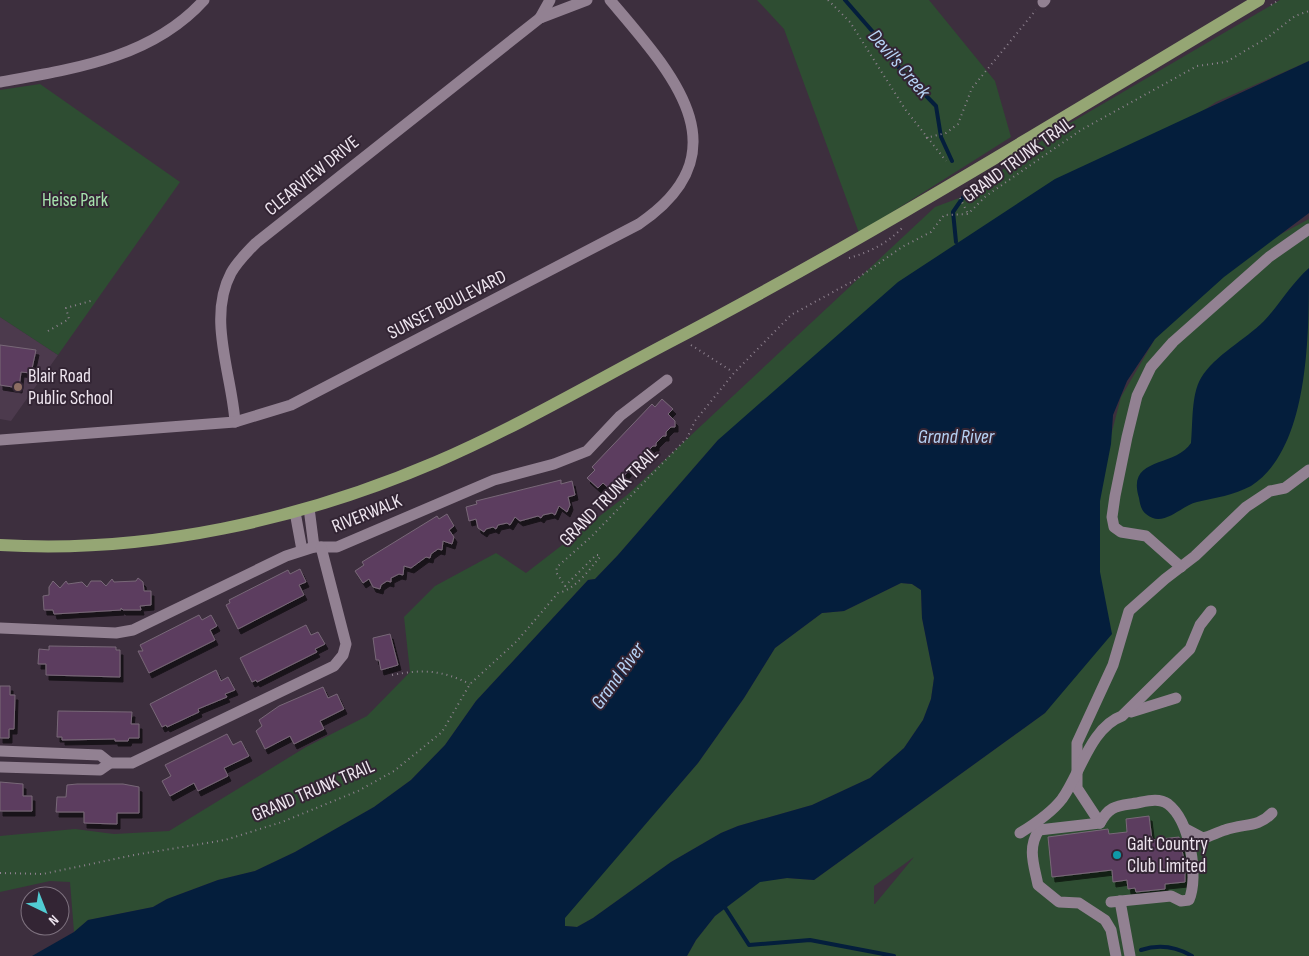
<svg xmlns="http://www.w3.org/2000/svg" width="1309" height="956" viewBox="0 0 1309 956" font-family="'Sofia Sans Condensed',sans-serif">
  <defs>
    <filter id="shadow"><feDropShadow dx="3" dy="5" stdDeviation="0" flood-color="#0009"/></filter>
  </defs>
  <rect width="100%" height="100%" fill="#3d2f3e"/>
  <!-- built -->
  <path fill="#4c3a4d" d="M0,317L58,355L11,421L0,419Z"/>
  <!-- green -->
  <g fill="#2e4d32" fill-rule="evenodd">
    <path d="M757,0H929L995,81L1011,137L859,233L784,29Z"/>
    <path d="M1280,0H1309V61L1216,102L718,440L618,555L595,579L588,580L476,701L445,745L411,780L374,807L295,852L255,871L218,880L167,899L153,907L88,920L74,932L70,882L50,881L0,892V836L75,829L114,834L169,831L306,747L367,716L410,672L404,617L435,586L496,553L526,573L627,495L935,207L970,194L1048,136Z"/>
    <path d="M40,84L180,182L58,355L0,317V90Z"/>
    <path d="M1309,219V956H687L696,940L715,916L760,881L787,878L814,880L1045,713L1049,708L1090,516L1121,397L1155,339L1229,262ZM914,857L875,904H874V886Z"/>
    <path d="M901,583L912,584L921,590L922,618L934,678L931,699L923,720L904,748L870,778L812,805L738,826L721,833L671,862L593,918L577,927L565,926L564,918L698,763L744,698L775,648L822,613L844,611Z"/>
  </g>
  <!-- water -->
  <g fill="#041e3c" fill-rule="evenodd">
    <path d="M1309,61V213L1224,277L1155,339L1127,381L1113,415L1111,444L1100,501V572L1112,634L1045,713L814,880L787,878L760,882L715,916L696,940L687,956H32L74,932L88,920L153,907L167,899L218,880L255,871L295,852L374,807L411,780L445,745L476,701L588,580L595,579L618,555L718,440L898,282L1055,179ZM901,583L912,584L921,590L922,618L934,678L931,699L923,720L904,748L870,778L812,805L738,826L721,833L671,862L593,918L577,927L565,926V918L698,763L744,698L775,648L822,613L844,611Z"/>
    <path d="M1309,268C1309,337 1309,449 1251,486C1234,495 1215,498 1197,502C1180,506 1163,529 1146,514C1141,510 1140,504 1139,498C1126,456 1175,468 1191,443C1193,423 1191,395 1201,378C1215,355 1245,340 1264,321C1280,304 1291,284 1309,268Z"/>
  </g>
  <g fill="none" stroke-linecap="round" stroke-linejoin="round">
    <!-- stream -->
    <g stroke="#041e3c" stroke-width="4">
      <path d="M845,0L873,32L900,69L936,106L941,137L952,161"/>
      <path d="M956,242L953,212L964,196"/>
      <path d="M724,906L749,945L810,940L894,956"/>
      <path d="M1141,950C1159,944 1175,946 1192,956"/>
    </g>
  </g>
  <!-- building -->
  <g fill="#5c3d5e" stroke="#786878" filter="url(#shadow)">
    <path d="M0,345L36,350L31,373L21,372L19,388L0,385Z"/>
    <path d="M662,399L673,409L668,414L675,421V427H671L666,432V436H663L656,443V446H653L647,452L634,466V470L630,469L624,476L625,480L616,479V488L610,489L603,483L598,488L587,478L595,470L592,467L652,404L655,407Z"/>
    <path d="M561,480V484L572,481L575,495L568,497L570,505L567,512L559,506L555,515L552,513L543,515L541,518L538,516L520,521L515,517L510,525L507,523L498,525L496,529L493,527L486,529L484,532L478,528L476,519L469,521L466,507L477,504L476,501Z"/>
    <path d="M447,514L454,526L449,530L454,537L452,544L443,541L442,550L438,549L431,554L430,558L426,557L411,568L404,566L403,575L399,574L391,578V582L387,581L381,585L380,589L373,587L369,579L363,583L355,571L364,565L362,562L437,516L439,519Z"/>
    <path d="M300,569L306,582L299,585L304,595L238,629L226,605L230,603L229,600L288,570L290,574Z"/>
    <path d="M138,578L143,582L144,591H151V605L140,606L141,610H123L121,608V610L54,614L53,610H44L43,596L49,595V587L53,581L60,588L66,581L68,584L82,582L87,587L91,581H101L106,586L112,579L114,582L136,581Z"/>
    <path d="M199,615L202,620L211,615L217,626L210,630L215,640L149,673L138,651H143L140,645Z"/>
    <path d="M306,625L311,635L318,632L325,644L315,649L317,652L257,682L256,680L252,682L240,658Z"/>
    <path d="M390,634L398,665L381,670L379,660H376L373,638Z"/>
    <path d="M49,646L116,647V650H120V677L46,675V664H38L39,649L49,650Z"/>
    <path d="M216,670L221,681L228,677L235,690L225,694L227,697L198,709L199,712L167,727L166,725L162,727L150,704Z"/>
    <path d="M0,686H10V695H15L14,729H9V738H0Z"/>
    <path d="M323,687L328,698L337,694L344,709L320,721L324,729L294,744L290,736L265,749L256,731L262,726L259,720L279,706Z"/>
    <path d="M58,711L132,712L131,724H139V738H129L128,741H115V739L62,740V737H57Z"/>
    <path d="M227,734L233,745L241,741L249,756L224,768L228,776L198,791L194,783L170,796L162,781L171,776L165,765Z"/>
    <path d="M0,782L23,784V796H32V811H0Z"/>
    <path d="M77,784H123L139,787V813H117V824L84,823V812H56L57,797H66L67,785Z"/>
    <path d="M1149,816L1152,840L1179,837L1185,864V882L1165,884V889L1136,892L1135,888L1128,889L1127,880L1113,882L1112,870L1052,877L1048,837L1108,829L1109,834L1127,832L1126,819Z"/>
  </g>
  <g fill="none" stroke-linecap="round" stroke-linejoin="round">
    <!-- path -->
    <g stroke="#8e828f" stroke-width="2" stroke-dasharray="1 4" stroke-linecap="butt">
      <path d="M828,0L850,22L905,109L946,161"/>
      <path d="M1271,5L1279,0"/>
      <path d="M926,138L946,133L958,124L972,88L1036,10"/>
      <path d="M960,198L968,214"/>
      <path d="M849,258C870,252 888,243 903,227"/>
      <path d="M48,331L69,319L66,308L94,300"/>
      <path d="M691,345L733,372"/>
      <path d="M392,675C423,669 441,670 470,684"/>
      <path d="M0,873L43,874L134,855L225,840L282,822L358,791L394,771L442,732L470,684L517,641L558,593C576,589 588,571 600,557L599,555H596L565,586L556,572L557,567L592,536L687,438L695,421L734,373L791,315L855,280L902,247L931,232L944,215L968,214L986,196L1081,130L1197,66L1226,62L1267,38L1295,16L1309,11"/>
    </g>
    <!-- minor -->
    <g stroke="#928192" stroke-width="11">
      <path d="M1043,2L1045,0"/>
      <path d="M540,18L550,0"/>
      <path d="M0,82C73,69 152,58 204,0"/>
      <path d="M235,422C232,375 207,318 231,273C237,262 247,252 256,243L540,18L587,0"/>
      <path d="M0,440L235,422L291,405L639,224C747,151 670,71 610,0"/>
      <path d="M309,508L314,547"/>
      <path d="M295,512L302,550"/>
      <path d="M1181,567L1146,536L1121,532L1114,527L1112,517L1115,496L1127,437L1137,396L1151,367L1173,342L1269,257L1309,229"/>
      <path d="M0,628L116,633L133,630L286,556L314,547H337L494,480L554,464L587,451L620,416L667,380"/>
      <path d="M1131,712L1176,698"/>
      <path d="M0,751L100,755L110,763"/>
      <path d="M0,767L100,770L110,763H132L334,666L343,655L346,644L321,547"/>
      <path d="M1100,823L1077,788V743L1113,665L1129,611L1165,579L1195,556L1246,507L1270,491L1285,488L1309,470"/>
      <path d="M1100,823C1108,808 1115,806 1130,804C1142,803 1157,796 1168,804C1190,821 1199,876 1189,900L1181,901L1171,896L1111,902"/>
      <path d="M1100,823L1039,830C1027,848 1034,865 1038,885L1059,902L1079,903L1105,920L1111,930L1116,956"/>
      <path d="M1186,829L1203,838C1211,836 1218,832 1225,830C1244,823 1258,828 1272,813"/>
      <path d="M1020,833C1033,825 1052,812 1062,799C1080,774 1091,727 1122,716L1190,649L1200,625L1211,611"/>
      <path d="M1120,901L1130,956"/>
    </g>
    <!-- major -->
    <path stroke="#95a674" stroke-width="12" d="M0,545C148,554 301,520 436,462C515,428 590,384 666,344C869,238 1063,117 1259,0"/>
  </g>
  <!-- markers -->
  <circle fill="#8d6e63" stroke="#332534" stroke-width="2" cx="18" cy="387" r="5"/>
  <circle fill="#0f9aa8" stroke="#332534" stroke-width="2" cx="1117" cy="855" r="5"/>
  <g text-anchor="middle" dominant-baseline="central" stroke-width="4" stroke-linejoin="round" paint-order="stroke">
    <!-- street labels -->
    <g font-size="19" fill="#eee5ef" stroke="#332534">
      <text transform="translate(1018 160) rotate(-36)">GRAND TRUNK TRAIL</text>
      <text transform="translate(312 176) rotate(-39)">CLEARVIEW DRIVE</text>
      <text transform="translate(447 305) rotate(-27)">SUNSET BOULEVARD</text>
      <text transform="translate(609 497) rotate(-45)">GRAND TRUNK TRAIL</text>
      <text transform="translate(367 514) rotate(-22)">RIVERWALK</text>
      <text transform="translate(313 791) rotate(-23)">GRAND TRUNK TRAIL</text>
    </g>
    <!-- park labels -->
    <g font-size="19" fill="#a6e2ad" stroke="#332534">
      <text x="75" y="200">Heise Park</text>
    </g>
    <!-- poi labels -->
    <g font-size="19" fill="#eee5ef" stroke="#332534" text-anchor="start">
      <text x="28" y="376">Blair Road<tspan x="28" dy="22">Public School</tspan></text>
      <text x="1127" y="844">Galt Country<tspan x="1127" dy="22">Club Limited</tspan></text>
    </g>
    <!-- water labels -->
    <g font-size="20" font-style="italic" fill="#b6d2f5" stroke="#332534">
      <text transform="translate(899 64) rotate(49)">Devil's Creek</text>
      <text x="956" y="437">Grand River</text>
      <text transform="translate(618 676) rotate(-54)">Grand River</text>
    </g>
  </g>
  <!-- north arrow -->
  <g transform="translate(45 911) rotate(137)"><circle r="24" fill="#332534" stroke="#7e727f"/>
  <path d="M0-4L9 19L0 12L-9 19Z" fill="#51ccd3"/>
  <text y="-8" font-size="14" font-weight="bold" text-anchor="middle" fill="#eee5ef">N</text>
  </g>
</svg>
